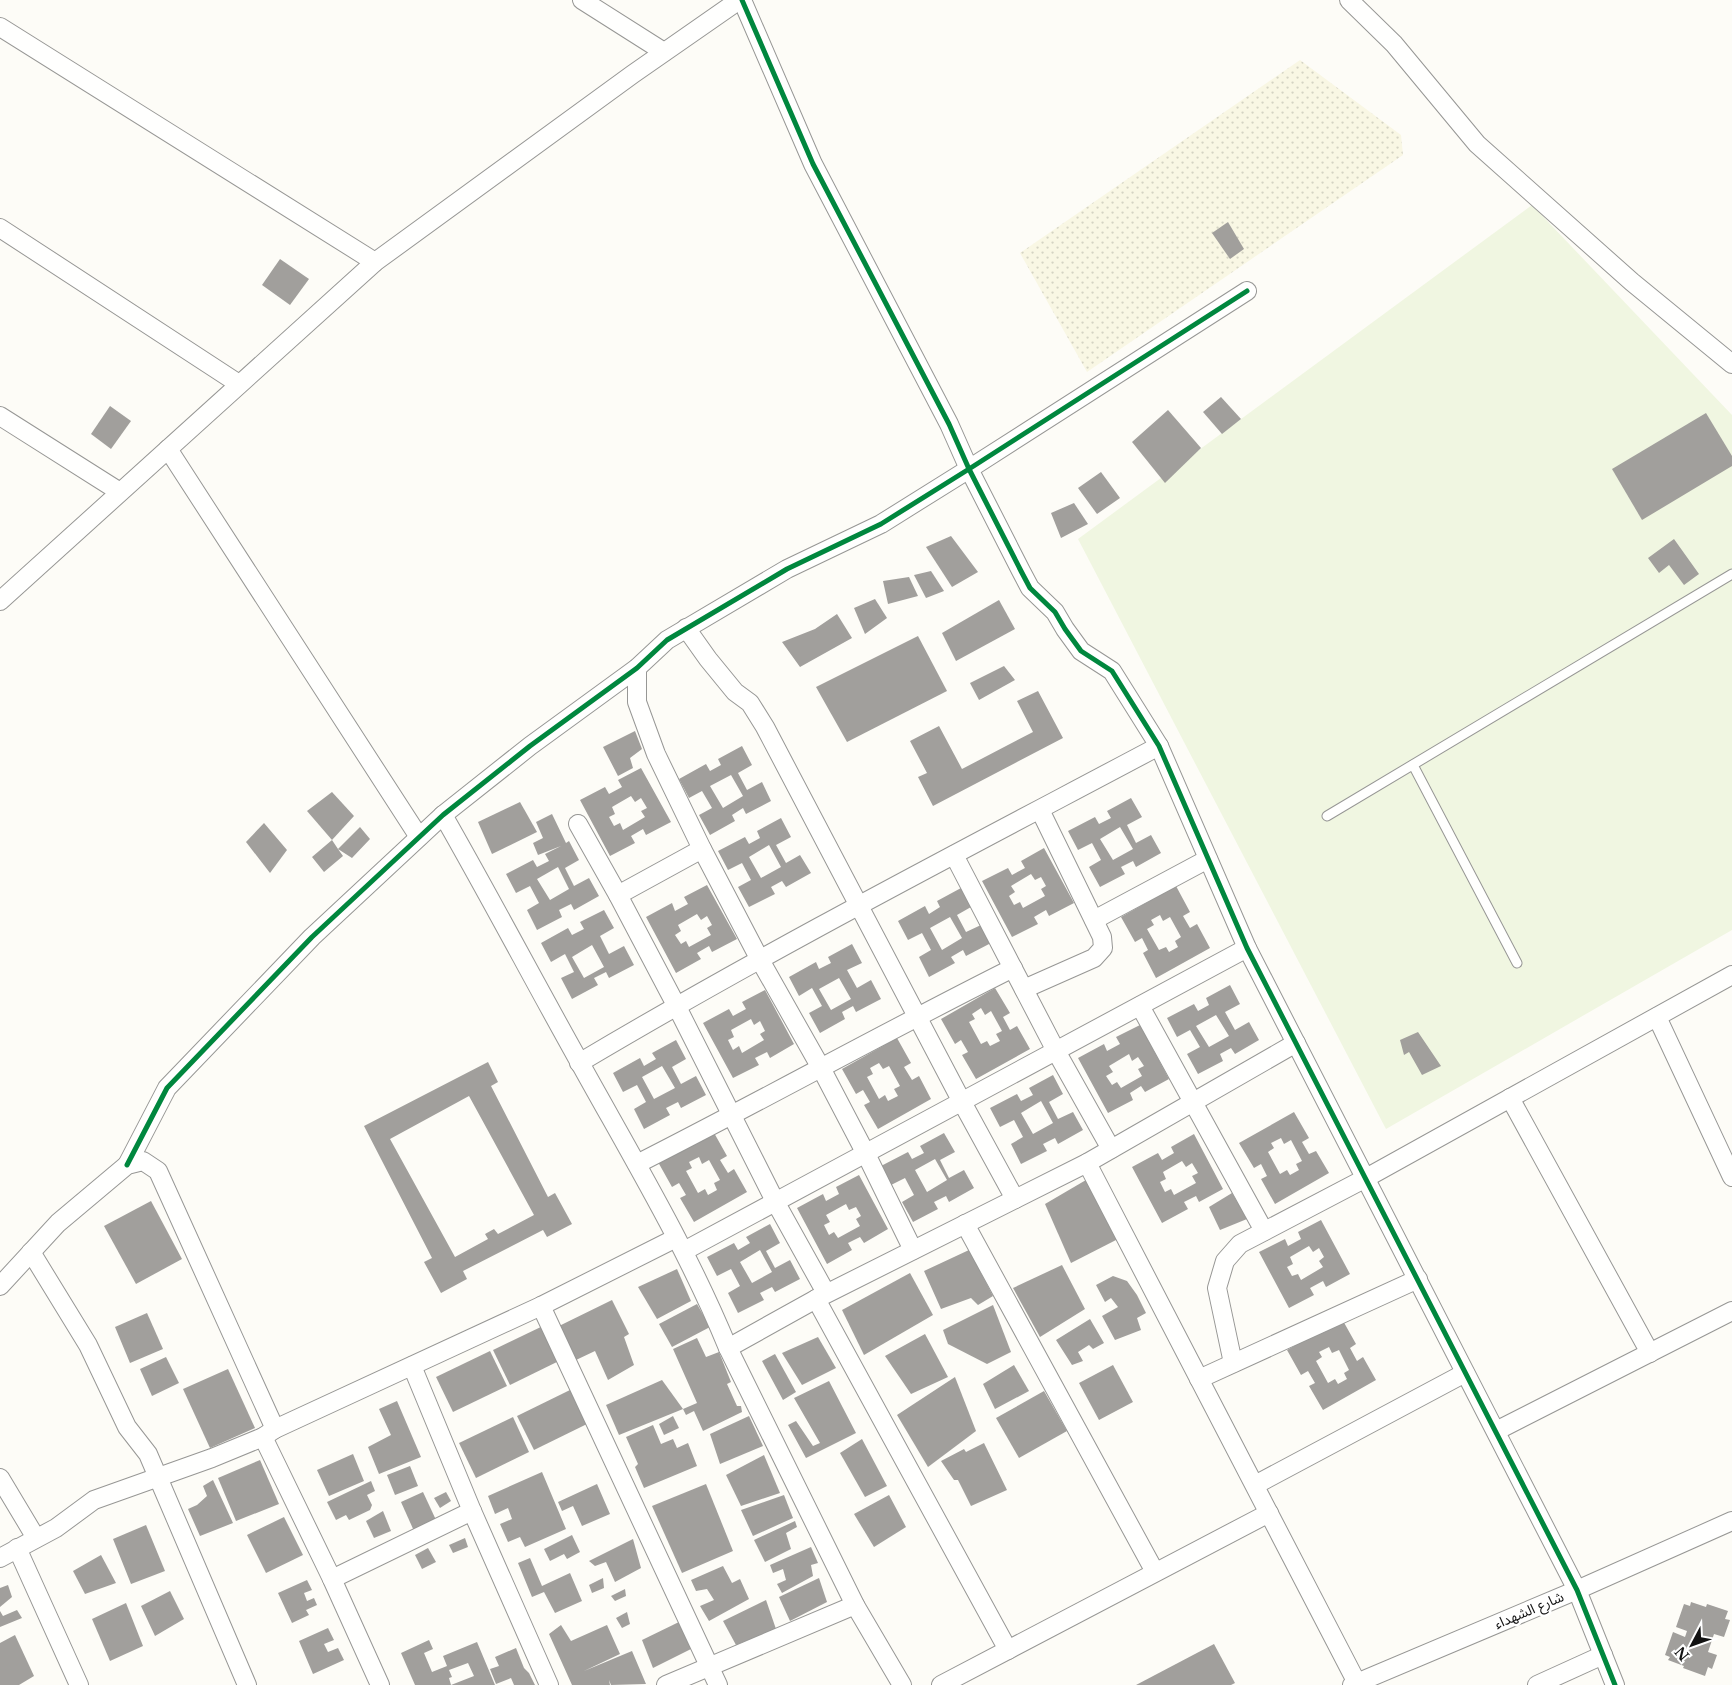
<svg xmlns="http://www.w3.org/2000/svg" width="1732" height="1685" viewBox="0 0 1732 1685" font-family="'Libre Baskerville','Noto Sans Arabic',serif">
  <defs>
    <pattern id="farmland-dots" width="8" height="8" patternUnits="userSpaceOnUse" patternTransform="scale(1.25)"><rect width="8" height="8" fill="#f9f7e4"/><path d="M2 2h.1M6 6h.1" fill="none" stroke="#d4d3c3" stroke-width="1.8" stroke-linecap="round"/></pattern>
  </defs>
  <rect width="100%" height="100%" fill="#fdfcf7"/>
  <!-- farmland -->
  <path fill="url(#farmland-dots)" d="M1300,60L1401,135L1403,155L1087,372L1020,253Z"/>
  <!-- pitch -->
  <path fill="#f0f6e1" d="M1532,205L1732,415V930L1386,1129L1078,539Z"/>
  <!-- building -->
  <g fill="#a19f9c" fill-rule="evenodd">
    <path d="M1228,222L1244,249L1230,259L1212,233Z"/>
    <path d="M280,259L309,279L290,305L262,285Z"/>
    <path d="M1221,397L1241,419L1222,434L1203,412Z"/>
    <path d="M110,406L131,421L111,449L91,434Z"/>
    <path d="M1168,410L1201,448L1165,483L1132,442Z"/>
    <path d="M1706,413L1732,456V466L1642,520L1612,469Z"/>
    <path d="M1101,472L1120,498L1097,514L1078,488Z"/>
    <path d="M1074,503L1088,524L1061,538L1051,513Z"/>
    <path d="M951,536L978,572L952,587L926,547Z"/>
    <path d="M1674,539L1699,574L1684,585L1669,565L1659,573L1648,558Z"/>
    <path d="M931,571L944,591L926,598L914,575Z"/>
    <path d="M909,577L918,596L888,604L883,581Z"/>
    <path d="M875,599L887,618L865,634L854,608Z"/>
    <path d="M999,600L1015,629L956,661L942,633Z"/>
    <path d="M837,614L852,638L800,667L782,642L815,629Z"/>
    <path d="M918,636L947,691L847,742L816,687Z"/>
    <path d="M1004,666L1015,680L979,700L970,683Z"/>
    <path d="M1038,691L1063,738L933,806L918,777L927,773L910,741L939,726L962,769L1033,732L1017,701Z"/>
    <path d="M635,731L642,749L630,758L633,768L618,776L603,747Z"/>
    <path d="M742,746L752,765L738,773L747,790L762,782L771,801L746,814L743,808L732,815L735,821L710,835L699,815L712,808L702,791L689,798L679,779L706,764L710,771L721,765L718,759ZM731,775L743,796L723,808L710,786Z"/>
    <path d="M641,768L671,822L646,835L643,829L631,836L635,843L610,856L580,800L605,787L609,794L622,787L618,780ZM631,796L635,802L641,798L647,808L641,811L645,817L623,830L620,823L614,826L609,817L615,814L612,807Z"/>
    <path d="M332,792L354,816L332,840L307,811Z"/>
    <path d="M1131,798L1142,817L1127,825L1136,843L1151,835L1161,853L1136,867L1133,861L1121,867L1125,874L1100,887L1089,867L1101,860L1092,843L1078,850L1068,831L1095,817L1099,824L1111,818L1107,811ZM1120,827L1133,849L1113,860L1100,839Z"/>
    <path d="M520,802L537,832L492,854L478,822Z"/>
    <path d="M552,814L566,843L569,841L579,860L565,868L574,886L589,878L599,896L574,910L571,904L559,910L562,917L537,930L527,910L539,903L530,886L516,893L506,874L533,860L537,867L549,861L545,854L561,846L538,855L533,843L543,838L536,822ZM558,867L569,889L550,900L537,879Z"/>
    <path d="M781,818L791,837L776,845L786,863L800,855L811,873L786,887L782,881L771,887L775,894L749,907L738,887L751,880L742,863L728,870L718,851L745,837L749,844L760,838L757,831ZM769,845L781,867L761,878L749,857Z"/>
    <path d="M264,823L287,850L270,873L246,842Z"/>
    <path d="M360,827L370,839L352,858L338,849L343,856L324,872L312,857L332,840L338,849Z"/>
    <path d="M1044,848L1074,903L1049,916L1046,910L1034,917L1038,924L1012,937L982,881L1008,868L1012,875L1025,868L1021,861ZM1031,874L1035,880L1041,877L1046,886L1041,889L1045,896L1023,908L1020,902L1014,905L1009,896L1015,892L1011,886Z"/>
    <path d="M707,885L737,939L712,952L709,946L697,953L701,959L676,973L646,917L672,903L675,911L688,904L684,897ZM697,914L701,920L707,916L712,925L707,928L711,935L689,947L686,941L681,944L675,935L681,931L678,925Z"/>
    <path d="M1176,886L1190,912L1183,916L1190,928L1197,924L1210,948L1156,978L1143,953L1148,950L1142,938L1135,942L1121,917ZM1160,915L1163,921L1170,917L1181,937L1175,941L1178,947L1169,952L1166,947L1159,950L1147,929L1154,925L1151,920Z"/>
    <path d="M961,888L971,907L957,915L966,932L981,925L991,943L966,956L963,950L951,957L955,963L929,977L919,957L931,950L922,933L908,940L898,921L925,906L929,914L940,907L937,901ZM950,917L962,938L942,950L930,928Z"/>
    <path d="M604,910L614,928L600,936L609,954L624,946L634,965L609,978L606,972L594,978L598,985L572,999L561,978L574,972L565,954L551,962L541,943L568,928L572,935L584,929L580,922ZM592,945L604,967L584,978L572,957Z"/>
    <path d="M852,944L862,963L847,970L857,988L871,980L881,999L856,1012L853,1006L842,1012L845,1019L820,1033L809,1013L822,1006L812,988L799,996L789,977L816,962L819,969L831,963L828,957ZM839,978L851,999L831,1010L819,989Z"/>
    <path d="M1230,985L1240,1004L1225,1012L1235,1030L1249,1022L1259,1040L1235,1054L1231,1048L1220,1054L1223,1061L1198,1074L1187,1054L1200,1047L1190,1030L1177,1037L1167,1018L1194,1004L1198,1011L1209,1005L1206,998ZM1216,1015L1229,1036L1209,1047L1196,1026Z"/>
    <path d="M995,988L1010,1013L1003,1017L1010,1030L1017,1026L1030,1049L976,1079L962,1055L968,1052L961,1040L955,1044L941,1019ZM981,1008L985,1015L991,1011L1002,1031L996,1034L1000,1041L990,1046L987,1041L981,1044L969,1022L975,1019L972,1014Z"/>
    <path d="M765,990L794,1044L770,1058L767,1052L755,1058L759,1065L733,1078L703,1023L729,1009L733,1016L746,1009L742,1002ZM751,1019L754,1025L760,1021L765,1031L760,1034L764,1040L742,1053L739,1046L733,1050L728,1040L734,1037L731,1030Z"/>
    <path d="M1140,1025L1169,1079L1145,1092L1141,1086L1130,1093L1133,1100L1108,1113L1078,1058L1104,1044L1107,1051L1120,1044L1116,1037ZM1129,1054L1132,1061L1138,1057L1144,1066L1138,1069L1142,1076L1121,1088L1117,1082L1112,1085L1106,1076L1113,1072L1109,1066Z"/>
    <path d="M1418,1032L1441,1066L1422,1075L1409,1052L1404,1055L1400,1040Z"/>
    <path d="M897,1038L911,1063L904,1067L912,1080L919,1076L931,1099L878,1129L864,1105L870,1102L863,1090L856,1094L842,1069ZM879,1063L883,1069L889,1066L900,1086L894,1089L898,1096L888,1101L885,1095L879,1099L867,1077L873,1074L870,1068Z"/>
    <path d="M676,1040L686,1059L672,1067L681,1084L696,1076L706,1095L681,1108L678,1102L666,1108L670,1115L644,1129L634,1109L646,1102L637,1085L623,1092L613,1073L640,1058L644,1066L656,1059L652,1053ZM662,1066L675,1088L654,1099L642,1077Z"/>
    <path d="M488,1062L498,1082L491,1086L548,1197L555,1193L572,1224L547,1237L543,1230L463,1271L467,1279L441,1293L424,1262L432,1258L364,1126ZM469,1096L534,1215L498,1234L494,1229L485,1234L488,1239L455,1257L390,1139Z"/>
    <path d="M1053,1075L1063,1094L1049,1102L1058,1119L1073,1112L1083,1130L1058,1144L1055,1138L1043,1144L1047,1151L1021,1164L1011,1144L1023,1137L1014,1120L1000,1127L990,1108L1017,1094L1021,1101L1033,1095L1029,1088ZM1041,1101L1053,1123L1033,1134L1021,1113Z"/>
    <path d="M1294,1112L1309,1138L1302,1142L1309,1154L1316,1151L1329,1173L1275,1204L1261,1179L1267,1176L1261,1164L1254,1168L1239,1143ZM1281,1138L1284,1144L1291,1140L1302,1161L1296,1164L1299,1170L1290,1175L1287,1170L1280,1174L1268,1152L1274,1148L1271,1143Z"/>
    <path d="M713,1131L727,1156L720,1160L728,1173L734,1169L747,1192L694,1222L680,1198L686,1195L679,1183L672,1187L658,1162ZM699,1157L702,1164L709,1160L720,1180L714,1183L717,1190L708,1195L705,1189L698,1193L686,1171L692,1168L689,1162Z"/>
    <path d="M944,1133L955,1152L940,1160L949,1178L964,1170L974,1188L949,1202L946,1196L934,1202L938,1209L913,1222L902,1202L914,1195L905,1178L891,1185L881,1166L908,1152L912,1159L924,1153L920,1146ZM935,1159L947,1180L927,1192L915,1170Z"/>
    <path d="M1194,1134L1223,1189L1199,1202L1196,1196L1184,1202L1188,1209L1162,1223L1132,1167L1158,1153L1162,1160L1174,1153L1171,1147ZM1182,1161L1186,1167L1192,1163L1198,1173L1192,1176L1196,1183L1174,1195L1171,1189L1165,1192L1160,1182L1166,1179L1163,1172Z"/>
    <path d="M859,1175L888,1229L864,1243L860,1237L848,1243L852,1250L827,1264L797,1208L823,1194L826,1201L839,1194L836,1187ZM846,1204L849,1210L856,1207L861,1216L856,1219L860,1226L838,1238L834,1232L829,1235L824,1225L830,1222L826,1215Z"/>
    <path d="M1086,1180L1118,1239L1071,1263L1045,1204Z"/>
    <path d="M1232,1193L1247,1219L1220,1230L1209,1207Z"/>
    <path d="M151,1201L182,1259L136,1284L104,1226Z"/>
    <path d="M1321,1220L1350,1274L1326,1287L1323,1281L1310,1288L1314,1295L1289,1308L1259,1252L1285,1239L1288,1246L1301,1239L1298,1232ZM1309,1246L1313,1252L1319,1248L1324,1257L1319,1261L1323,1267L1301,1280L1298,1274L1292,1276L1287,1267L1293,1264L1290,1257Z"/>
    <path d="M770,1224L780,1243L766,1251L775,1268L790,1260L800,1279L775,1292L772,1287L760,1293L764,1300L738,1313L728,1293L740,1286L731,1269L717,1276L707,1257L734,1243L738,1250L750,1243L746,1237ZM760,1250L772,1272L752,1283L740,1262Z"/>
    <path d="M969,1250L993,1296L978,1305L971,1298L941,1309L924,1271Z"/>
    <path d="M1062,1265L1085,1309L1040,1337L1013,1288Z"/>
    <path d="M677,1269L691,1301L657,1319L638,1287Z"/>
    <path d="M910,1273L933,1315L864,1355L842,1310Z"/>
    <path d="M1113,1276L1127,1281L1137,1295L1146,1313L1137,1318L1141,1330L1115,1340L1102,1316L1118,1307L1111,1298L1105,1302L1096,1285Z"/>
    <path d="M612,1300L629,1334L624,1337L634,1365L608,1380L595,1351L576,1360L559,1326Z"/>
    <path d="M697,1304L710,1327L672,1347L659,1324Z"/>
    <path d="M993,1305L1011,1352L987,1364L948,1344L943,1330Z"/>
    <path d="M147,1313L163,1349L130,1363L115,1327Z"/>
    <path d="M1090,1319L1104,1343L1093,1349L1089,1345L1078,1352L1083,1361L1072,1365L1056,1340Z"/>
    <path d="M1342,1319L1356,1344L1350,1348L1357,1361L1363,1357L1376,1380L1323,1410L1309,1386L1315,1383L1308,1371L1301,1375L1287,1350ZM1329,1347L1332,1353L1339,1350L1349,1370L1344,1373L1347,1379L1338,1384L1335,1379L1328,1383L1316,1361L1322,1357L1319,1352Z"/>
    <path d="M547,1324L563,1359L510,1385L493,1350Z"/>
    <path d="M925,1334L948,1377L911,1394L885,1356Z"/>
    <path d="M818,1337L836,1368L802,1385L782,1353Z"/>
    <path d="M697,1338L706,1357L719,1352L731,1382L727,1384L737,1406H741L742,1412L703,1431L694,1411L686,1415L683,1409L697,1403L673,1349Z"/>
    <path d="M490,1351L507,1386L453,1412L436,1377Z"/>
    <path d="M775,1354L796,1392L783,1400L762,1361Z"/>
    <path d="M166,1357L179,1383L152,1396L140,1369Z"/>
    <path d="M1014,1365L1029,1391L995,1409L983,1384Z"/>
    <path d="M1113,1365L1133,1402L1099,1420L1079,1383Z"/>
    <path d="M228,1369L255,1428L210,1448L183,1389Z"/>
    <path d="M955,1377L976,1431L928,1467L897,1415Z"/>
    <path d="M662,1380L683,1409L619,1435L606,1405Z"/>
    <path d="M829,1381L856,1433L806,1458L788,1425L796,1421L813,1446L820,1443L794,1398Z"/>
    <path d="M570,1390L587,1424L534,1450L517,1416Z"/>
    <path d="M1044,1391L1067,1431L1019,1458L996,1418Z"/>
    <path d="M397,1401L421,1457L379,1474L368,1447L391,1435L379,1409Z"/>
    <path d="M673,1416L679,1428L664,1435L659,1424Z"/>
    <path d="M749,1416L763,1446L720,1464L710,1434Z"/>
    <path d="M513,1417L529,1452L476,1478L459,1443Z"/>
    <path d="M653,1425L661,1444L673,1439L677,1448L688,1443L697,1466L644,1488L635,1467L638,1464L626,1437Z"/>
    <path d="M862,1439L887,1486L865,1497L840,1453Z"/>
    <path d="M984,1443L1007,1490L971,1506L958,1480H954L941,1461L964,1449L966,1452Z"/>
    <path d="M353,1454L364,1481L329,1496L317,1470Z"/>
    <path d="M764,1455L780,1493L741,1506L726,1475Z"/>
    <path d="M260,1460L279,1504L236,1521L218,1478Z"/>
    <path d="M410,1466L418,1486L395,1495L387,1475Z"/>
    <path d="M542,1472L566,1529L525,1547L520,1537L508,1542L500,1524L512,1519L508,1508L495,1514L488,1496Z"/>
    <path d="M213,1480L233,1523L200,1536L188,1509L197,1505L207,1496L203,1486Z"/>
    <path d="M371,1481L375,1491L367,1495L372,1505L370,1510L349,1520L346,1515L336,1520L327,1502Z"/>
    <path d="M597,1484L610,1514L582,1526L573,1506L562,1511L558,1502Z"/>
    <path d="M706,1484L733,1551L682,1573L652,1506Z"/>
    <path d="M423,1492L436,1520L414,1531L401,1502Z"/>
    <path d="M446,1492L451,1501L440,1508L434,1498Z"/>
    <path d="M784,1495L793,1518L753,1536L741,1510Z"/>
    <path d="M889,1495L906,1527L874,1547L854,1514Z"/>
    <path d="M383,1511L391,1531L374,1538L366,1521Z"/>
    <path d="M284,1517L303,1555L266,1573L247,1535Z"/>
    <path d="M795,1521L797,1527L786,1533L791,1549L765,1562L754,1540Z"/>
    <path d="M146,1525L165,1571L131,1584L113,1539Z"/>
    <path d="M572,1535L580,1552L567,1559L564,1554L550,1561L544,1549Z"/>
    <path d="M465,1538L468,1547L453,1553L449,1545Z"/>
    <path d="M633,1539L641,1568L615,1582L606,1562L595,1566L589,1561Z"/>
    <path d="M811,1547L818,1563L811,1565L813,1576L782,1593L777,1584L786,1580L783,1569L773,1573L770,1565Z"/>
    <path d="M428,1548L436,1562L422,1569L415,1555Z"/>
    <path d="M101,1555L116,1583L85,1594L73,1571Z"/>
    <path d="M530,1558L542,1586L570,1573L582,1601L555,1613L544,1592L532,1597L518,1563Z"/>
    <path d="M723,1566L732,1583L740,1579L749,1599L709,1621L700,1606L714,1600L707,1589L696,1591L691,1580Z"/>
    <path d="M603,1578L604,1588L592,1593L589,1585Z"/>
    <path d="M819,1578L827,1602L790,1621L779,1597Z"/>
    <path d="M307,1580L312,1590L304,1593L307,1601L314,1598L317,1605L306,1610L309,1615L292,1623L278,1593Z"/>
    <path d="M8,1585L12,1597L0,1607V1588Z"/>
    <path d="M625,1589L626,1596L615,1601L611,1596Z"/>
    <path d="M170,1591L184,1619L155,1636L141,1606Z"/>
    <path d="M766,1600L776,1629L736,1645L723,1621Z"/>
    <path d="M1691,1602L1706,1607L1707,1604L1728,1611L1725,1619L1730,1620L1724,1637L1714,1634L1708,1652L1717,1655L1712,1669L1708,1667L1705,1676L1683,1668L1684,1666L1668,1660L1670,1657L1665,1655L1673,1632L1685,1637L1687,1631L1676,1627L1684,1604L1690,1606Z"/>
    <path d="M126,1603L143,1646L110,1661L92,1619Z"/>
    <path d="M17,1610L22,1618L0,1627V1611L3,1616Z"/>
    <path d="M627,1612L630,1624L622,1628L616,1618Z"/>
    <path d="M681,1621L691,1649L653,1668L642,1640Z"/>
    <path d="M561,1625L571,1641L607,1625L620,1654L584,1671L632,1651L646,1684L611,1685L609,1680L610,1685H572L549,1634Z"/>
    <path d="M328,1628L334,1640L324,1644L328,1652L338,1648L344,1660L313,1674L299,1641Z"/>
    <path d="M15,1635L34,1676L19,1685H0V1643Z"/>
    <path d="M429,1640L433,1649L424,1653L432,1672L447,1666L443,1656L477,1642L495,1685H415L401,1653ZM468,1663L474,1676L451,1685L449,1678L452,1677L449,1670Z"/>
    <path d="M1214,1644L1235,1683L1231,1685H1136Z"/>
    <path d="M516,1648L524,1668L529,1673L535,1685H514L511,1678L496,1684L490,1669L499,1666L495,1657Z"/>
  </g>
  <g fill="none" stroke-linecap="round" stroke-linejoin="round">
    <!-- service casing -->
    <g stroke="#979795" stroke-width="11">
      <g id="service">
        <path d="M1413,765L1517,963"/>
        <path d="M1327,816L1732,574"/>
      </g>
    </g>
    <!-- minor casing -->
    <g stroke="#979795" stroke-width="20">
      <g id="minor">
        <path d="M582,0L664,52"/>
        <path d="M742,0L813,164L949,424L969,469L1021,571L1030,588L1055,612L1065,629L1081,651L1112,671L1159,746L1247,948L1577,1590L1615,1685"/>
        <path d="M1349,0L1394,44L1477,144L1632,282L1732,364"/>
        <path d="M0,27L375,262"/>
        <path d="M0,228L239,384"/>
        <path d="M0,416L120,492"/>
        <path d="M168,449L419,837"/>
        <path d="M0,601L375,262L633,74L732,5L741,0"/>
        <path d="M686,628L708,659L735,692L750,703L765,727L962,1102L1015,1199"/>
        <path d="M637,668V702L656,754L702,849L760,960L821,1068L866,1154L913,1250"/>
        <path d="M443,815C490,897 534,981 580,1063C632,1157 687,1248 728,1348L855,1605L902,1685"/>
        <path d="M578,824L618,895L676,1005L776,1203L826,1293"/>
        <path d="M954,855L1056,1051L1111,1149"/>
        <path d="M618,895L702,849"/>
        <path d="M1094,920L1208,859"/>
        <path d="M1024,989L1094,958L1103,948L1102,937L1040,810"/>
        <path d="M1140,1006L1264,1231"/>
        <path d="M1657,1017L1732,1177"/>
        <path d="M579,1063C769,950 965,849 1159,746"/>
        <path d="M1510,1098L1650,1353"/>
        <path d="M1087,1163L1357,1683"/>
        <path d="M637,1164C763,1100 887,1031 1013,968"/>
        <path d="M127,1165L167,1088L312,937L443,815L530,746L637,668L667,640L787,569L881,524L969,469L1247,291"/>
        <path d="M965,1224L1155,1572"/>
        <path d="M684,1251L1247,948"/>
        <path d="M31,1252L88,1345L127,1427L148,1454L247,1685"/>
        <path d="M0,1286L58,1223L127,1165L143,1161L158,1171L275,1429"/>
        <path d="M816,1299L1008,1650"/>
        <path d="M541,1306L718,1685"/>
        <path d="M728,1348L816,1299L1087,1163L1296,1043"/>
        <path d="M1233,1363L1217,1288L1225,1261L1240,1244L1366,1178L1732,975"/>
        <path d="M412,1366L472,1511L549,1685"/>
        <path d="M1199,1379L1418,1279"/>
        <path d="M1496,1431L1732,1311"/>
        <path d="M263,1437L332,1579L380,1685"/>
        <path d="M0,1478L36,1538"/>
        <path d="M1255,1485L1465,1373"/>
        <path d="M17,1548L79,1685"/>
        <path d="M0,1558L56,1528L94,1500L212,1458L263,1437L275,1429L541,1306L676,1238"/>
        <path d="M332,1579L472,1511"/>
        <path d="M666,1685L855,1605"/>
        <path d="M941,1685L1269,1513"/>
        <path d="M1352,1685L1577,1590L1732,1521"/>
        <path d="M1537,1685L1603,1655"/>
      </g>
    </g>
    <!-- service -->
    <use href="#service" stroke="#fffffe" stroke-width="9"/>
    <!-- minor -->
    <use href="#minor" stroke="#fffffe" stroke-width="18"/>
    <!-- cycleway casing -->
    <g stroke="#fff" stroke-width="8">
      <g id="cycleway">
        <path d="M742,0L813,164L949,424L969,469L1021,571L1030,588L1055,612L1065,629L1081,651L1112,671L1159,746L1247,948L1577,1590L1615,1685"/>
        <path d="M127,1165L167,1088L312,937L443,815L530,746L637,668L667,640L787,569L881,524L969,469L1247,291"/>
      </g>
    </g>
    <!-- cycleway -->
    <use href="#cycleway" stroke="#00873e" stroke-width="5"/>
  </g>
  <g text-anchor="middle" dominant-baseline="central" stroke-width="5" stroke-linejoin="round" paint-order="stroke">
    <!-- street labels -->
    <g font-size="14" fill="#111" stroke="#fff">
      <text transform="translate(1529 1610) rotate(-23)">شارع الشهداء</text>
    </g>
  </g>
  <!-- north arrow -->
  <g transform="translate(1692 1645) rotate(229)" stroke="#ffffff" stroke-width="4" paint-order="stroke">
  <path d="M0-4L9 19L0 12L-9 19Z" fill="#111111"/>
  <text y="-8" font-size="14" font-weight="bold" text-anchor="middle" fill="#111111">N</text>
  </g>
</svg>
